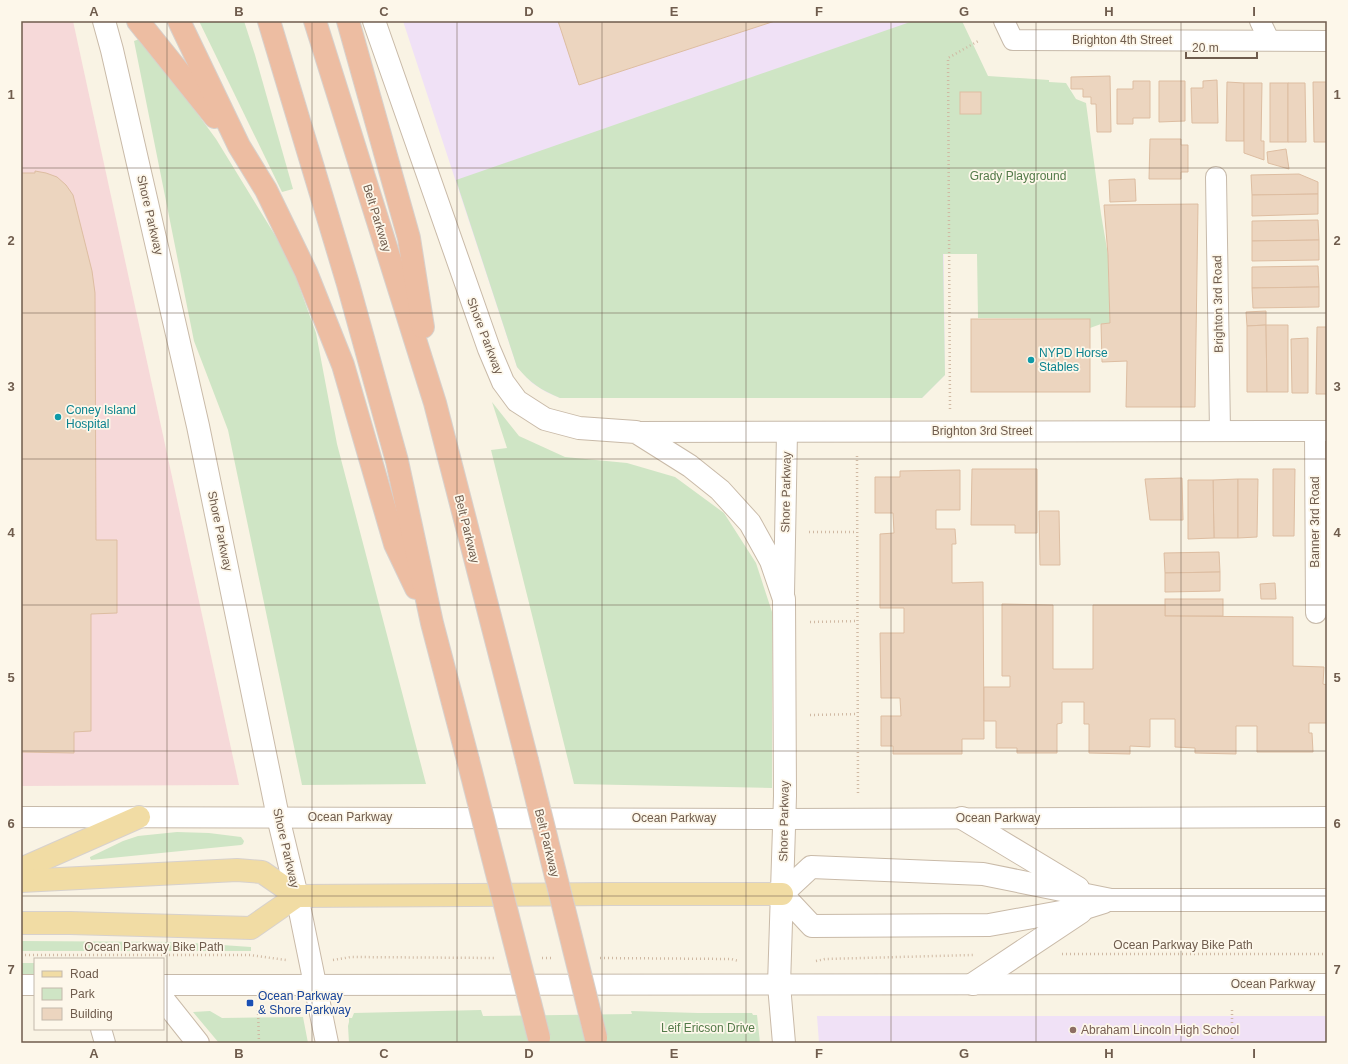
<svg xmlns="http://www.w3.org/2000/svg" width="1348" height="1064" viewBox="0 0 1348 1064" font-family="Arial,sans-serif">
  <rect width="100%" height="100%" fill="#f9f3e4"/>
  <!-- education -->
  <g fill="#f0e1f6">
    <path d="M403,21H918L942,100L945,375L922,398H560L546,392L532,383L517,367Z"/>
    <path d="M817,1016H1327V1043H819Z"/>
  </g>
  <!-- medical -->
  <path fill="#f6d9d9" d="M21,21H73L239,785L21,786Z"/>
  <!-- green -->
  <g fill="#cfe5c5">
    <path d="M199,21H244L255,55L293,189L282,192Z"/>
    <path d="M913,21H962L988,76L1049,80V82L1066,83L1076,99L1086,103L1101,214L1108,255L1110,323L1101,324L1090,328V319L978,318L977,254H943L945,375L922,398H560C541,390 530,383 517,367L456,180Z"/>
    <path d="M142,38L216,139L289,258L316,333L337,444L426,784L302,785L228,430L194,341L134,41Z"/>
    <path d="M492,402L519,436L565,457L627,463L675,477L724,513L756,563L772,612V788L574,784L491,450L507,448Z"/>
    <path d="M177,832L209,833L241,837L244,841L243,844L241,845L91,860L90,858V857L123,841L138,836Z"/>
    <path d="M21,941L178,942L251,947V951H21Z"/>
    <rect x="21" y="963" width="14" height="11"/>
    <path d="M481,1010L483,1016L632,1014L631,1011L698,1013H752L753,1015H757L760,1043H349L348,1026L349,1022V1018H352L354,1013Z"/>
    <path d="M210,1011L222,1018L303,1017L308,1043H219L193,1012Z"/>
  </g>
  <!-- building -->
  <g fill="#ecd5bf" stroke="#ddbda1">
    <path d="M558,21H775L579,85Z"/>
    <path d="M1110,76L1111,132H1097L1096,104H1091V97H1083V89H1071V77Z"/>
    <path d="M1217,80L1218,123H1192L1191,88H1203V81Z"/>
    <path d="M1133,81H1150V118H1133V124H1117V89H1133Z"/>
    <path d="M1159,81H1185V121L1159,122Z"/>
    <path d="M1227,82L1244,83V141H1226Z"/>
    <path d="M1313,82H1327V142H1314Z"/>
    <path d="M1244,83H1262L1261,141H1264V160L1244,153Z"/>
    <rect x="1270" y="83" width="18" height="59"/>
    <path d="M1288,83H1305L1306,142H1288Z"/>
    <rect x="960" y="92" width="21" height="22"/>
    <path d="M1150,139H1181V145H1188V172H1181V179H1149Z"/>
    <path d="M1286,149L1289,169L1268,163L1267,152Z"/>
    <path d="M35,171L46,173L57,177L66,185L73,195L92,271L95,293L96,540H117V613L91,614V731L74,732V753L21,752V173H35Z"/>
    <path d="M1299,174L1318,182V194L1252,195L1251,175Z"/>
    <path d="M1135,179L1136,201L1110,202L1109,180Z"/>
    <path d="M1318,194V214L1252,216V195Z"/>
    <path d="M1198,204L1195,407H1126L1127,361L1102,362L1101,324L1110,323L1108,255L1104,205Z"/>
    <path d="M1318,220L1319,240L1252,241V221Z"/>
    <path d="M1319,240V260L1252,261V241Z"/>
    <path d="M1318,266L1319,287L1252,288V267Z"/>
    <path d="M1319,287V307L1253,308L1252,288Z"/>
    <path d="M1266,311V325L1247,326L1246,312Z"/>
    <rect x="971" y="319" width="119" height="73"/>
    <path d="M1266,325L1267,392H1247V326Z"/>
    <path d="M1266,325H1288V392H1267Z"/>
    <path d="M1317,327H1327V394H1316Z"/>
    <path d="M1308,338V393H1292L1291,339Z"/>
    <path d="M972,469H1037V533H1015V525H971Z"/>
    <path d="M1273,469H1295L1294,536H1273Z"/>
    <path d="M960,470V510H936V529H955L956,544H952V583L983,582L984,739H962V754H893V746H881V716H901L900,698H881L880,633H904V608H880V534L894,533L893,513H875V477H900V471Z"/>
    <path d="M1182,478L1183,520H1150L1145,479Z"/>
    <path d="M1238,479V538H1214L1213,480Z"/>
    <path d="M1238,479H1258L1257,537L1238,538Z"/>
    <path d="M1188,480H1213L1214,538L1188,539Z"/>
    <path d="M1039,511H1059L1060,565H1040Z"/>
    <path d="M1219,552L1220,572L1165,573L1164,553Z"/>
    <path d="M1220,572V591L1165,592V573Z"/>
    <path d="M1275,583L1276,599H1261L1260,584Z"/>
    <rect x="1165" y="599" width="58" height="17"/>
    <path d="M1002,604L1053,605V669H1093V605H1165V616L1293,617V666L1324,667L1323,684L1327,685V723H1309V733H1312L1313,752H1257V726H1236V754L1195,753V748L1175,747V719H1150V747L1130,746V754L1089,753V724H1084V702H1062V723L1057,724V753H1017V748H996V721H984V687H1010V676H1002Z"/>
  </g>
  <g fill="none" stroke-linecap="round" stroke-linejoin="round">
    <!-- street casing -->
    <g stroke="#c7baaa" stroke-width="22">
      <g id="street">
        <path d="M1004,21L1013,40L1327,41"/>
        <path d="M1260,21L1269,40"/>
        <path d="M1216,177L1220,431"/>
        <path d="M1315,431L1316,613"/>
        <path d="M636,432L1327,431"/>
        <path d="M784,594L787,432"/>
        <path d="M21,817L784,819L1327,817"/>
        <path d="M21,985H35"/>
        <path d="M163,985L1327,984"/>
        <path d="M101,1029L105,1043"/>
      </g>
    </g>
    <!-- secondary casing -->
    <g stroke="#c9baa8" stroke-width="24">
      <g id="secondary">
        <path d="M104,21L112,50L198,426L278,817L297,896L327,1043"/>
        <path d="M374,21L489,349L503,382L517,401L545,419L579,428L636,432L690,466L720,490L750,523L771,561L784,599L785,796L779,985L784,1043"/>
        <path d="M962,818L1078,888"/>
        <path d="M782,894L811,867L983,874L1111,900H1327"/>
        <path d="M782,894L812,926L989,925L1088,907L1104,902"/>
        <path d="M973,984L1081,912"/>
        <path d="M163,999L198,1043"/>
      </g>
    </g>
    <!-- primary casing -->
    <g stroke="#d7d1cd" stroke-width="24">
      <g id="primary">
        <path d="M21,869L139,817"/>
        <path d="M21,881L237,870L262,872L297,896"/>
        <path d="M21,923H70L251,928L297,896L613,894H782"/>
      </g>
    </g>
    <!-- highway casing -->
    <g stroke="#d7d1cd" stroke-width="24">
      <g id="highway">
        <path d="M138,21L215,117"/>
        <path d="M179,21L239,146L266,190L306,272L343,365L395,544L416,588"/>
        <path d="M269,21L348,284L397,461L432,623L468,760"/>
        <path d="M315,21L435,403L527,760"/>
        <path d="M348,21L409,238L423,327"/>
      </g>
    </g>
    <!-- path -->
    <g stroke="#d0b9a3" stroke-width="2.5" stroke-dasharray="1 3" stroke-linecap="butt">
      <path d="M950,409L948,58L980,40"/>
      <path d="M857,456L858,796"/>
      <path d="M809,532H857"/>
      <path d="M810,622L857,621"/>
      <path d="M810,715L857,714"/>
      <path d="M1062,954H1327"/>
      <path d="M21,955H250L286,960"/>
      <path d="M542,958H553"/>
      <path d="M600,958L731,959L739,961"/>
      <path d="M333,960L351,957L495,958"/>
      <path d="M816,961L825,959L973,955"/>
      <path d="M258,1010L259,1043"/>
      <path d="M1232,1010V1043"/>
    </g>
    <!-- street -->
    <use href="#street" stroke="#fff" stroke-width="20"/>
    <!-- secondary -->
    <use href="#secondary" stroke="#fff" stroke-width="22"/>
    <!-- primary -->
    <use href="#primary" stroke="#f1dca4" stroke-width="22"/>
    <!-- highway -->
    <use href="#highway" stroke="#edbda2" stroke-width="22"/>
    <!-- highway-bridge casing -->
    <g stroke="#d7d1cd" stroke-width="24" stroke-linecap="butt">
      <g id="highway-bridge">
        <path d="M468,760L539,1038"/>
        <path d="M527,760L596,1038"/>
      </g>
    </g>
    <!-- highway-bridge -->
    <use href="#highway-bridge" stroke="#edbda2" stroke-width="22"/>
  </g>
  <!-- grid -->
  <path fill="none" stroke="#6f5c4d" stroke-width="1" stroke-opacity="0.55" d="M167,21V1043M312,21V1043M457,21V1043M602,21V1043M746,21V1043M891,21V1043M1036,21V1043M1181,21V1043M21,168H1327M21,313H1327M21,459H1327M21,605H1327M21,751H1327M21,896H1327"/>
  <!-- markers -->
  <g fill="#0f9aa8" stroke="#fdf7ea" stroke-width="1.5">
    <circle cx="1031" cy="360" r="4"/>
    <circle cx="58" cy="417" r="4"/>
  </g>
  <rect fill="#1a4fb4" stroke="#fdf7ea" stroke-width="1.5" x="246" y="999" width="8" height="8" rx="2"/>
  <circle fill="#8d6e63" stroke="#fdf7ea" stroke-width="1.5" cx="1073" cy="1030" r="4"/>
  <g text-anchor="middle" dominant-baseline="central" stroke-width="3.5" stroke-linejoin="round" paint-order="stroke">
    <!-- street labels -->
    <g font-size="12" fill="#6f5c4d" stroke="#fdf7ea">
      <text x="1122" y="40">Brighton 4th Street</text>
      <text transform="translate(150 215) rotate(77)">Shore Parkway</text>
      <text transform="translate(377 218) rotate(73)">Belt Parkway</text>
      <text transform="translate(1218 304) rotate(-91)">Brighton 3rd Road</text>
      <text transform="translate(485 336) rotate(69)">Shore Parkway</text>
      <text x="982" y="431">Brighton 3rd Street</text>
      <text transform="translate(786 492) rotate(-89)">Shore Parkway</text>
      <text transform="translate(1315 522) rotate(-90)">Banner 3rd Road</text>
      <text transform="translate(467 529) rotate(76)">Belt Parkway</text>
      <text transform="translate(220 531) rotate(78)">Shore Parkway</text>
      <text x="350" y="817">Ocean Parkway</text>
      <text x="674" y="818">Ocean Parkway</text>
      <text x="998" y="818">Ocean Parkway</text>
      <text transform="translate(784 821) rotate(-89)">Shore Parkway</text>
      <text transform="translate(547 843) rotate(76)">Belt Parkway</text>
      <text transform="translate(286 848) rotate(77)">Shore Parkway</text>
      <text x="1183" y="945">Ocean Parkway Bike Path</text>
      <text x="154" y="947">Ocean Parkway Bike Path</text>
      <text x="1273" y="984">Ocean Parkway</text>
    </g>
    <!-- park labels -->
    <g font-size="12" fill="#537a49" stroke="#fdf7ea">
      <text x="1018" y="176">Grady Playground</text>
      <text x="708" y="1028">Leif Ericson Drive</text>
    </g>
    <!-- culture labels -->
    <g font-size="12" fill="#0d838f" stroke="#fdf7ea" text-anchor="start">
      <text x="1039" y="353">NYPD Horse<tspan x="1039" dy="14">Stables</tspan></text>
      <text x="66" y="410">Coney Island<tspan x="66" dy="14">Hospital</tspan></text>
    </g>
    <!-- transit labels -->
    <g font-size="12" fill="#164399" stroke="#fdf7ea" text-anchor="start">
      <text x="258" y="996">Ocean Parkway<tspan x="258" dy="14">&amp; Shore Parkway</tspan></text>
    </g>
    <!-- education labels -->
    <g font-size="12" fill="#785e54" stroke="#fdf7ea" text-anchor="start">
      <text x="1081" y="1030">Abraham Lincoln High School</text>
    </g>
  </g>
  <!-- border -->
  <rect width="1348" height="1064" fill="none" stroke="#fdf7ea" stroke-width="44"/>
  <!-- legend -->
  <rect x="34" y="958" width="130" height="72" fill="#fdf7ea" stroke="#c4b9ab"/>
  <rect x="42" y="971" width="20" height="6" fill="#f1dca4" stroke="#c4b9ab"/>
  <text x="70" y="978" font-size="12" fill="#6f5c4d">Road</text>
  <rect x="42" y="988" width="20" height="12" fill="#cfe5c5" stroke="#c4b9ab"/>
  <text x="70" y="998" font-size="12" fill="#6f5c4d">Park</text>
  <rect x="42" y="1008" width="20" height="12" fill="#ecd5bf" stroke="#c4b9ab"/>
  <text x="70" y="1018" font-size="12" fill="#6f5c4d">Building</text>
  <!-- scale -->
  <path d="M1186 52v6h71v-6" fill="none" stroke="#6f5c4d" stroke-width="2"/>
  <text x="1192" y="52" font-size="12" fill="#6f5c4d" stroke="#fdf7ea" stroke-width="3" paint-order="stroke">20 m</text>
  <rect x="22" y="22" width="1304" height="1020" fill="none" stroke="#6f5c4d" stroke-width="1.5"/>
  <g font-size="13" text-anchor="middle" font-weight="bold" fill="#6f5c4d">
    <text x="94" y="16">A</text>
    <text x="239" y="16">B</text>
    <text x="384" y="16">C</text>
    <text x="529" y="16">D</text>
    <text x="674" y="16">E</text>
    <text x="819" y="16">F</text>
    <text x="964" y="16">G</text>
    <text x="1109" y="16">H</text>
    <text x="1254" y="16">I</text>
    <text x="11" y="99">1</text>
    <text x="1337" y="99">1</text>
    <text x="11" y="245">2</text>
    <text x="1337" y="245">2</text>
    <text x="11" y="391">3</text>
    <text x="1337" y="391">3</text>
    <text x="11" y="537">4</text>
    <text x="1337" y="537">4</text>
    <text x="11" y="682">5</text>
    <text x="1337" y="682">5</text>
    <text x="11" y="828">6</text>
    <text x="1337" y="828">6</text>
    <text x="11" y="974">7</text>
    <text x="1337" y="974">7</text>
    <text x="94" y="1058">A</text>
    <text x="239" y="1058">B</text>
    <text x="384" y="1058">C</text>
    <text x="529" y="1058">D</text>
    <text x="674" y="1058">E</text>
    <text x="819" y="1058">F</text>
    <text x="964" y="1058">G</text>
    <text x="1109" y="1058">H</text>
    <text x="1254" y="1058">I</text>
  </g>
</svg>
